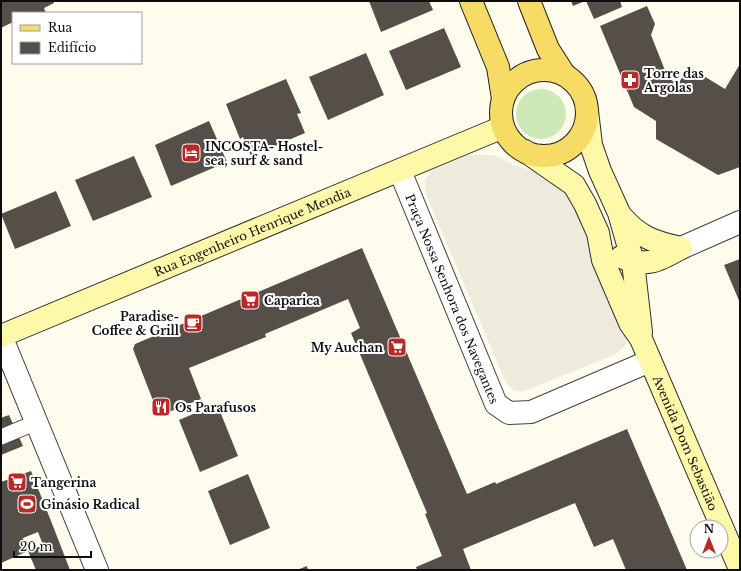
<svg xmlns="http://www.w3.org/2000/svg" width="741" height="571" viewBox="0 0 741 571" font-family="'Libre Baskerville',serif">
  <rect width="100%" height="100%" fill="#fffced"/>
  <!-- green -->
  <circle fill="#cee8b7" cx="541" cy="114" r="25"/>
  <!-- plaza -->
  <path fill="#eeeadc" d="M468,155H493L514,165L540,173L564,191L575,209L626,332V344L616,354L524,391H515L506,383L425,192V180L433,170Z"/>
  <!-- building -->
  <g fill="#554e49">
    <path d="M1,1H53L54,3L44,8L46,13H13V22L1,28Z"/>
    <path d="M369,1H429L433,10L381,32Z"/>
    <path d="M571,1H585L573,6Z"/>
    <path d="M586,1H620L622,7L594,19Z"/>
    <path d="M647,6L655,24L651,35L668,78L678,84L689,67L725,89L740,64V167L718,175L656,139V121L634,107L600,26Z"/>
    <path d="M444,28L461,67L406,90L389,51Z"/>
    <path d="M366,53L384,95L328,120L309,77Z"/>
    <path d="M286,79L301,113L297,114L305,133L251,156L243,137L240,139L226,104Z"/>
    <path d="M209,121L227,162L171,186L155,145Z"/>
    <path d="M134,156L152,197L93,221L75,180Z"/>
    <path d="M56,191L71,226L15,249L1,214Z"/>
    <path d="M362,248L467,494L495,482L496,484L627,429L687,570H626L613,539L594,547L575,503L463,549L471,570H417L416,567L442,556L425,514L427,513L351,333L360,328L348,299L265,334L266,337L189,368L201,399L159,416L133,349L135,344Z"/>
    <path d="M740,259V303L724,265Z"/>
    <path d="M217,404L238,456L200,472L179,420Z"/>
    <path d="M9,415L23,446L1,455V418Z"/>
    <path d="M31,471L53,526L70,570H36L28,551L43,545L38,532L23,538L28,551L1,563V482Z"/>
    <path d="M248,474L270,528L230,545L208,491Z"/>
    <path d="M307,566L308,570H297Z"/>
  </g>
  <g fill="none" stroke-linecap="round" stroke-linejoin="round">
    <!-- lane casing -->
    <g stroke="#404040" stroke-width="17">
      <path id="lane" d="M1,437L37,422"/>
    </g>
    <!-- street casing -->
    <g stroke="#404040" stroke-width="24">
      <g id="street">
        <path id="s1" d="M400,171L496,404L509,413L531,412L650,361"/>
        <path d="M681,248L740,222"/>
        <path d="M1,336L97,570"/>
      </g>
    </g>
    <!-- secondary casing -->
    <g stroke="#2f2f2f" stroke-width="24">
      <g id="secondary">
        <path d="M587,111L591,145L600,171L619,213L633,262L641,332"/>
        <path id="s2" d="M525,151L574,185L585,204L598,233L603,260L630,323L641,339L740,569"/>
        <path d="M620,215C639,237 653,242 681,248"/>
        <path d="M621,257C646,268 658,261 681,248"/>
        <path id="s3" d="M1,336L503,127"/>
      </g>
    </g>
    <!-- primary casing -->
    <g stroke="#1e1e1e" stroke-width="24">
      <g id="primary">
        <path d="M471,1L498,67L503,99"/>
        <path d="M529,1L548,49L564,74"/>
        <circle cx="544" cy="113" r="43"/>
      </g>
    </g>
    <!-- lane -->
    <use href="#lane" stroke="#fff" stroke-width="15"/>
    <!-- street -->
    <use href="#street" stroke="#fff" stroke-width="22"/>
    <!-- secondary -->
    <use href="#secondary" stroke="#fef9a9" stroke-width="22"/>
    <!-- primary -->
    <use href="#primary" stroke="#f6db65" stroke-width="22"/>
  </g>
  <!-- icons -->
  <defs>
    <g id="pharmacy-square" transform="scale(1)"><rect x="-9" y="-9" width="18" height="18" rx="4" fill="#ba2827" stroke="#fff"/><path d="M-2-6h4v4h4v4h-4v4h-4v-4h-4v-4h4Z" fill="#fff"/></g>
    <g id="hotel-square" transform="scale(1)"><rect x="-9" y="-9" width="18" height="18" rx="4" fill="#ba2827" stroke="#fff"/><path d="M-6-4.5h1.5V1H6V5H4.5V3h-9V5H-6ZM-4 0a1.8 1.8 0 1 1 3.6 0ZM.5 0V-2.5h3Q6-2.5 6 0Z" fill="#fff"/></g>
    <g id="supermarket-square" transform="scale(1)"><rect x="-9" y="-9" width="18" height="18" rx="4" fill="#ba2827" stroke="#fff"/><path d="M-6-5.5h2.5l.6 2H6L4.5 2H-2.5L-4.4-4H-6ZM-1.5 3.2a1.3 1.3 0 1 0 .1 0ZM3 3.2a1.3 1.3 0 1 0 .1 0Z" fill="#fff"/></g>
    <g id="cafe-square" transform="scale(1)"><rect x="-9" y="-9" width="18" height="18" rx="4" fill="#ba2827" stroke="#fff"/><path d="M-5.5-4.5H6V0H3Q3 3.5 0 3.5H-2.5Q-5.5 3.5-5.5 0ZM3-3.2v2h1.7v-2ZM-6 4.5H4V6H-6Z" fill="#fff"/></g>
    <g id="restaurant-square" transform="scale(1)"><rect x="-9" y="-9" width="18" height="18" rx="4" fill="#ba2827" stroke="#fff"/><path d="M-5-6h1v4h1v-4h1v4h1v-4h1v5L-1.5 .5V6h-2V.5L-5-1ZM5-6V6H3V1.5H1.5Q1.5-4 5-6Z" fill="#fff"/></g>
    <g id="stadium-square" transform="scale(1)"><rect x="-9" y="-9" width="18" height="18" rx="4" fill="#ba2827" stroke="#fff"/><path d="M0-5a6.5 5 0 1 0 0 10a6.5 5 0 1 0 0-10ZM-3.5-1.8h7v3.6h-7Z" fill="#fff"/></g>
  </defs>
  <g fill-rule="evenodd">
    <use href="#pharmacy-square" x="630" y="80"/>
    <use href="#hotel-square" x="191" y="153"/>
    <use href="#supermarket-square" x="250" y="300"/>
    <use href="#cafe-square" x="193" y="323"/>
    <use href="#supermarket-square" x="397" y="347"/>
    <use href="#restaurant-square" x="161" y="407"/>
    <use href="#supermarket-square" x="17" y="482"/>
    <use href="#stadium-square" x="27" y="504"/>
  </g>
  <g text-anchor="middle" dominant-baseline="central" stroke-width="4" stroke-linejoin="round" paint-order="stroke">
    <!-- poi labels -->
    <g font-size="12" font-weight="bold" fill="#0d0d0d" stroke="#fff" text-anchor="start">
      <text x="644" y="73">Torre das<tspan x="644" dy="14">Argolas</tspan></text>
      <text x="205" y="146">INCOSTA- Hostel-<tspan x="205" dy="14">sea, surf &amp; sand</tspan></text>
      <text x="264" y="300">Caparica</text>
      <text x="179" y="316" text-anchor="end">Paradise-<tspan x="179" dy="14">Coffee &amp; Grill</tspan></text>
      <text x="383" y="347" text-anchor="end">My Auchan</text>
      <text x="175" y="407">Os Parafusos</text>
      <text x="31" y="482">Tangerina</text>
      <text x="41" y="504">Ginásio Radical</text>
    </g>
    <!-- street labels -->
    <g font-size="12" fill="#0d0d0d" stroke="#fff">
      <text stroke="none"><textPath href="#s3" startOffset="272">Rua Engenheiro Henrique Mendia</textPath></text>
      <text stroke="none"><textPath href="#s1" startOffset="138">Praça Nossa Senhora dos Navegantes</textPath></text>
      <text stroke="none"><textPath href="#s2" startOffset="342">Avenida Dom Sebastião</textPath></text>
    </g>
  </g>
  <!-- border -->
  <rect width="741" height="571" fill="none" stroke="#0d0d0d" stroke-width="4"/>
  <!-- legend -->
  <rect x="12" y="12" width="130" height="52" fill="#ffffff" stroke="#9e9e9e"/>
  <rect x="20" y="25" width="20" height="6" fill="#f6db65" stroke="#9e9e9e"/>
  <text x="48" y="32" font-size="12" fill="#0d0d0d">Rua</text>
  <rect x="20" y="42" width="20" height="12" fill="#554e49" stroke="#9e9e9e"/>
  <text x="48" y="52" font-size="12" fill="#0d0d0d">Edifício</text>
  <!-- north arrow -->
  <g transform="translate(709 539)"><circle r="19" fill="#ffffff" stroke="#9e9e9e"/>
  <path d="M0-3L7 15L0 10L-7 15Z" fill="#ba2827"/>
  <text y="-6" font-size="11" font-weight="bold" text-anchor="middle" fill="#0d0d0d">N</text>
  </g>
  <!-- scale -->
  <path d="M14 551v6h77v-6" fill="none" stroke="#0d0d0d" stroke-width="2"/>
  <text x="20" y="551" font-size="12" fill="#0d0d0d" stroke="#ffffff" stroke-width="3" paint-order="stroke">20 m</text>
</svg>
